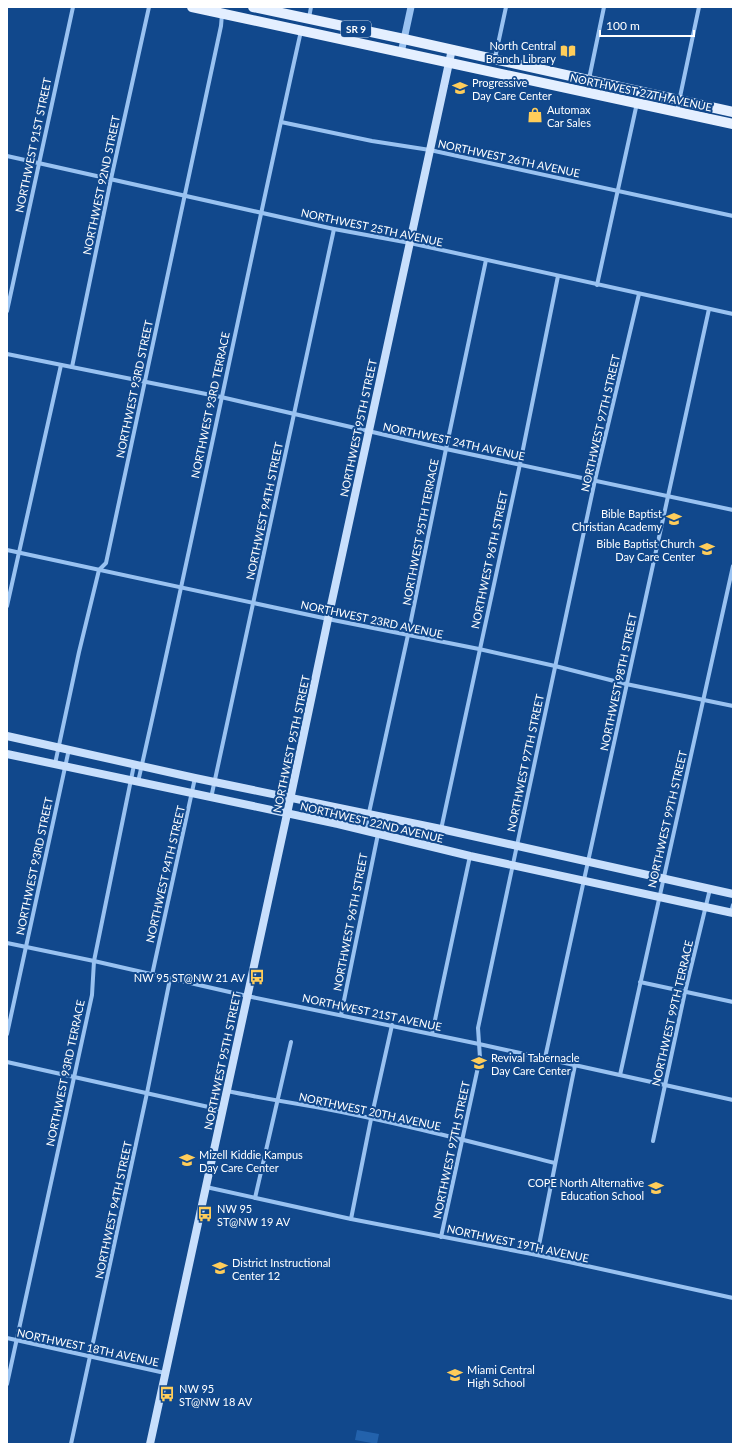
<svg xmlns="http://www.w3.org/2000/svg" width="740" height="1451" viewBox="0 0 740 1451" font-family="Lato,sans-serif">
  <rect width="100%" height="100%" fill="#11488c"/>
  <!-- green -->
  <path fill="#2362ac" d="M357,1430L379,1434L377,1444L355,1440Z"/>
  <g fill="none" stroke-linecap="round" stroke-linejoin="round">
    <!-- minor -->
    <g stroke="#99c2f1" stroke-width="4">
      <path d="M309,18L311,7"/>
      <path d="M495,58L506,7"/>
      <path d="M589,79L604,7"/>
      <path d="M677,111L699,7"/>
      <path d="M281,122L372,141L430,150L733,216"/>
      <path d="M7,156L334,229L410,243L733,314"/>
      <path d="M597,285L637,103"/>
      <path d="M7,311L73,7"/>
      <path d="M7,354L221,397L446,449L733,510"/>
      <path d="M72,367L111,179L149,7"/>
      <path d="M7,550L328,619L479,649L555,666L626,684L733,706"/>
      <path d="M7,606L61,365"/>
      <path d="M55,764L79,652L99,570L106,563L221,26L222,14"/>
      <path d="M138,782C195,532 245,281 301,31"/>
      <path d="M211,798L334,229"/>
      <path d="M365,831L408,635L446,449L486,260"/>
      <path d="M437,848L520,464L558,276"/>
      <path d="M731,912L733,905"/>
      <path d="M7,943L94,961L247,996L479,1044L733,1100"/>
      <path d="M152,975L195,778"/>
      <path d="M640,982L733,1002"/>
      <path d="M341,1015L378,834"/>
      <path d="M7,1034L69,749"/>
      <path d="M432,1034L470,856"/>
      <path d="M545,1058L709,309"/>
      <path d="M7,1062L222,1110"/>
      <path d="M620,1075L733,566"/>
      <path d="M227,1091C256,1097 286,1102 316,1107C396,1122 476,1143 555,1163"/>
      <path d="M653,1141L685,992L710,889"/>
      <path d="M206,1187L351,1219L537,1255L733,1298"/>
      <path d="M255,1198L291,1042"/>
      <path d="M351,1219L371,1119L392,1025"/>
      <path d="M441,1237L480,1058L478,1028L595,480L639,294"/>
      <path d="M537,1255L575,1065"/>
      <path d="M7,1338L165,1373"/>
      <path d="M7,1384L92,995L94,961L134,765"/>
      <path d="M71,1444L147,1093L170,979"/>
    </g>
    <!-- tertiary -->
    <path stroke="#99c2f1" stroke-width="7" d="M401,53L411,7"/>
    <!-- secondary -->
    <g stroke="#c8dffc" stroke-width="8">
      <path d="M7,736L195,778L441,829L733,894"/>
      <path d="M7,754L338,824L470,856L733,913"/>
      <path d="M150,1444L287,814L328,619L452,49"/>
    </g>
    <!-- primary -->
    <g stroke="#e4efff" stroke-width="10">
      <path d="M192,7L733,124"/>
      <path d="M253,7L404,39L733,112"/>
    </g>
  </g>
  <!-- icons -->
  <defs>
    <g id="library-bare" transform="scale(1.2)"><path d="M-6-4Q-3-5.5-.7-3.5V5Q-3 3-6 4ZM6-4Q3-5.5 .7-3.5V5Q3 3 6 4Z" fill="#ffcd5a" stroke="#11488c" stroke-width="2.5" paint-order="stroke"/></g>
    <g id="school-bare" transform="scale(1.2)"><path d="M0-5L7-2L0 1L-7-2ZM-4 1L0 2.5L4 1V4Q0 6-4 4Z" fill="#ffcd5a" stroke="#11488c" stroke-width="2.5" paint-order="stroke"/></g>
    <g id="shop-bare" transform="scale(1.2)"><path d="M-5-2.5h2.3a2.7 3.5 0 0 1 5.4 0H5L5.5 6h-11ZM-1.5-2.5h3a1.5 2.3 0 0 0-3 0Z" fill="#ffcd5a" stroke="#11488c" stroke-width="2.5" paint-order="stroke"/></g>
    <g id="bus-bare" transform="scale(1.2)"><path d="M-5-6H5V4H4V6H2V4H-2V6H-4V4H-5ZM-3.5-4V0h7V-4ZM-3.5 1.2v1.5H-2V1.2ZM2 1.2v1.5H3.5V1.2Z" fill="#ffcd5a" stroke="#11488c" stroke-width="2.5" paint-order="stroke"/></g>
  </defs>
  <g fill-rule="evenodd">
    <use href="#library-bare" x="568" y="51"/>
    <use href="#school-bare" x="460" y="88"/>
    <use href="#shop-bare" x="535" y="115"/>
    <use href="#school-bare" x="674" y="519"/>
    <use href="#school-bare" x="707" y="549"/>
    <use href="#bus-bare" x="257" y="977"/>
    <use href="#school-bare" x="479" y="1063"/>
    <use href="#school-bare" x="187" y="1160"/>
    <use href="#school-bare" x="656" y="1188"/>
    <use href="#bus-bare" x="205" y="1214"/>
    <use href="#school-bare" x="220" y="1268"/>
    <use href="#school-bare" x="455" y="1375"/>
    <use href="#bus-bare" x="167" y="1394"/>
  </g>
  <g text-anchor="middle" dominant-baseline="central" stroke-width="4" stroke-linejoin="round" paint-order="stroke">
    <!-- shield labels -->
    <rect fill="#11488c" stroke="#b8c8dc" stroke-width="1" x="341" y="21" width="30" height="16" rx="3"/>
    <g font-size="10" font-weight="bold" fill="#fff">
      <text x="356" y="29">SR 9</text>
    </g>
    <!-- poi labels -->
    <g font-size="11" fill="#fff" stroke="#11488c" text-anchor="start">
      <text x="556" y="45" text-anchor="end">North Central<tspan x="556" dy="13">Branch Library</tspan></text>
      <text x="472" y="82">Progressive<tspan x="472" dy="13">Day Care Center</tspan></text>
      <text x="547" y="109">Automax<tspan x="547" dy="13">Car Sales</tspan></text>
      <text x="662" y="513" text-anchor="end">Bible Baptist<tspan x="662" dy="13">Christian Academy</tspan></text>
      <text x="695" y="543" text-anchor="end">Bible Baptist Church<tspan x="695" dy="13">Day Care Center</tspan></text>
      <text x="245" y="977" text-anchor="end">NW 95 ST@NW 21 AV</text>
      <text x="491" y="1057">Revival Tabernacle<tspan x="491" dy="13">Day Care Center</tspan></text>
      <text x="199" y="1154">Mizell Kiddie Kampus<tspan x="199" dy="13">Day Care Center</tspan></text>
      <text x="644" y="1182" text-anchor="end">COPE North Alternative<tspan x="644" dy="13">Education School</tspan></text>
      <text x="217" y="1208">NW 95<tspan x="217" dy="13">ST@NW 19 AV</tspan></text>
      <text x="232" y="1262">District Instructional<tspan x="232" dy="13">Center 12</tspan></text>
      <text x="467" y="1369">Miami Central<tspan x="467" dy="13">High School</tspan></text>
      <text x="179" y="1388">NW 95<tspan x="179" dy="13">ST@NW 18 AV</tspan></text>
    </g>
    <!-- street labels -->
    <g font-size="11" fill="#fff" stroke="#11488c">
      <text transform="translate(641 92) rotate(12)">NORTHWEST 27TH AVENUE</text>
      <text transform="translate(33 145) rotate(-78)">NORTHWEST 91ST STREET</text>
      <text transform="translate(509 158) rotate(12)">NORTHWEST 26TH AVENUE</text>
      <text transform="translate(101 185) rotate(-78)">NORTHWEST 92ND STREET</text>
      <text transform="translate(372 227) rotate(12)">NORTHWEST 25TH AVENUE</text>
      <text transform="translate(134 389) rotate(-78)">NORTHWEST 93RD STREET</text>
      <text transform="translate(210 405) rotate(-78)">NORTHWEST 93RD TERRACE</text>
      <text transform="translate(600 423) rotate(-77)">NORTHWEST 97TH STREET</text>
      <text transform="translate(358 428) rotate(-78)">NORTHWEST 95TH STREET</text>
      <text transform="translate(454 441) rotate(12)">NORTHWEST 24TH AVENUE</text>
      <text transform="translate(264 511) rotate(-78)">NORTHWEST 94TH STREET</text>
      <text transform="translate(420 532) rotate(-79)">NORTHWEST 95TH TERRACE</text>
      <text transform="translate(489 560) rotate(-78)">NORTHWEST 96TH STREET</text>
      <text transform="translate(372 619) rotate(12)">NORTHWEST 23RD AVENUE</text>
      <text transform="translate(618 682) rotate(-78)">NORTHWEST 98TH STREET</text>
      <text transform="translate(291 744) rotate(-78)">NORTHWEST 95TH STREET</text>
      <text transform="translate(525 763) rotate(-78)">NORTHWEST 97TH STREET</text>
      <text transform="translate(667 819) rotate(-77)">NORTHWEST 99TH STREET</text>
      <text transform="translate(372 822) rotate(13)">NORTHWEST 22ND AVENUE</text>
      <text transform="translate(34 866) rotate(-78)">NORTHWEST 93RD STREET</text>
      <text transform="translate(165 874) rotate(-77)">NORTHWEST 94TH STREET</text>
      <text transform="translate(350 922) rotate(-79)">NORTHWEST 96TH STREET</text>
      <text transform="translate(372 1012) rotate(12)">NORTHWEST 21ST AVENUE</text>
      <text transform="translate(672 1013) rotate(-77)">NORTHWEST 99TH TERRACE</text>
      <text transform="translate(222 1061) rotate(-78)">NORTHWEST 95TH STREET</text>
      <text transform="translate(65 1073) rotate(-78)">NORTHWEST 93RD TERRACE</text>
      <text transform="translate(370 1111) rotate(12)">NORTHWEST 20TH AVENUE</text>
      <text transform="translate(451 1150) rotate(-78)">NORTHWEST 97TH STREET</text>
      <text transform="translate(113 1210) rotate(-78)">NORTHWEST 94TH STREET</text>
      <text transform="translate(518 1243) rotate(12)">NORTHWEST 19TH AVENUE</text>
      <text transform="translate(88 1347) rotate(12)">NORTHWEST 18TH AVENUE</text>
    </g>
  </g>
  <!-- border -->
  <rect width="740" height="1451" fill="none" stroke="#ffffff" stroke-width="16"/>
  <!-- scale -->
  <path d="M600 30v6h94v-6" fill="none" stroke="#ffffff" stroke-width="2"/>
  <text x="606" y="30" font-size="12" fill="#ffffff" stroke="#11488c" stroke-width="3" paint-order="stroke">100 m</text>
</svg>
